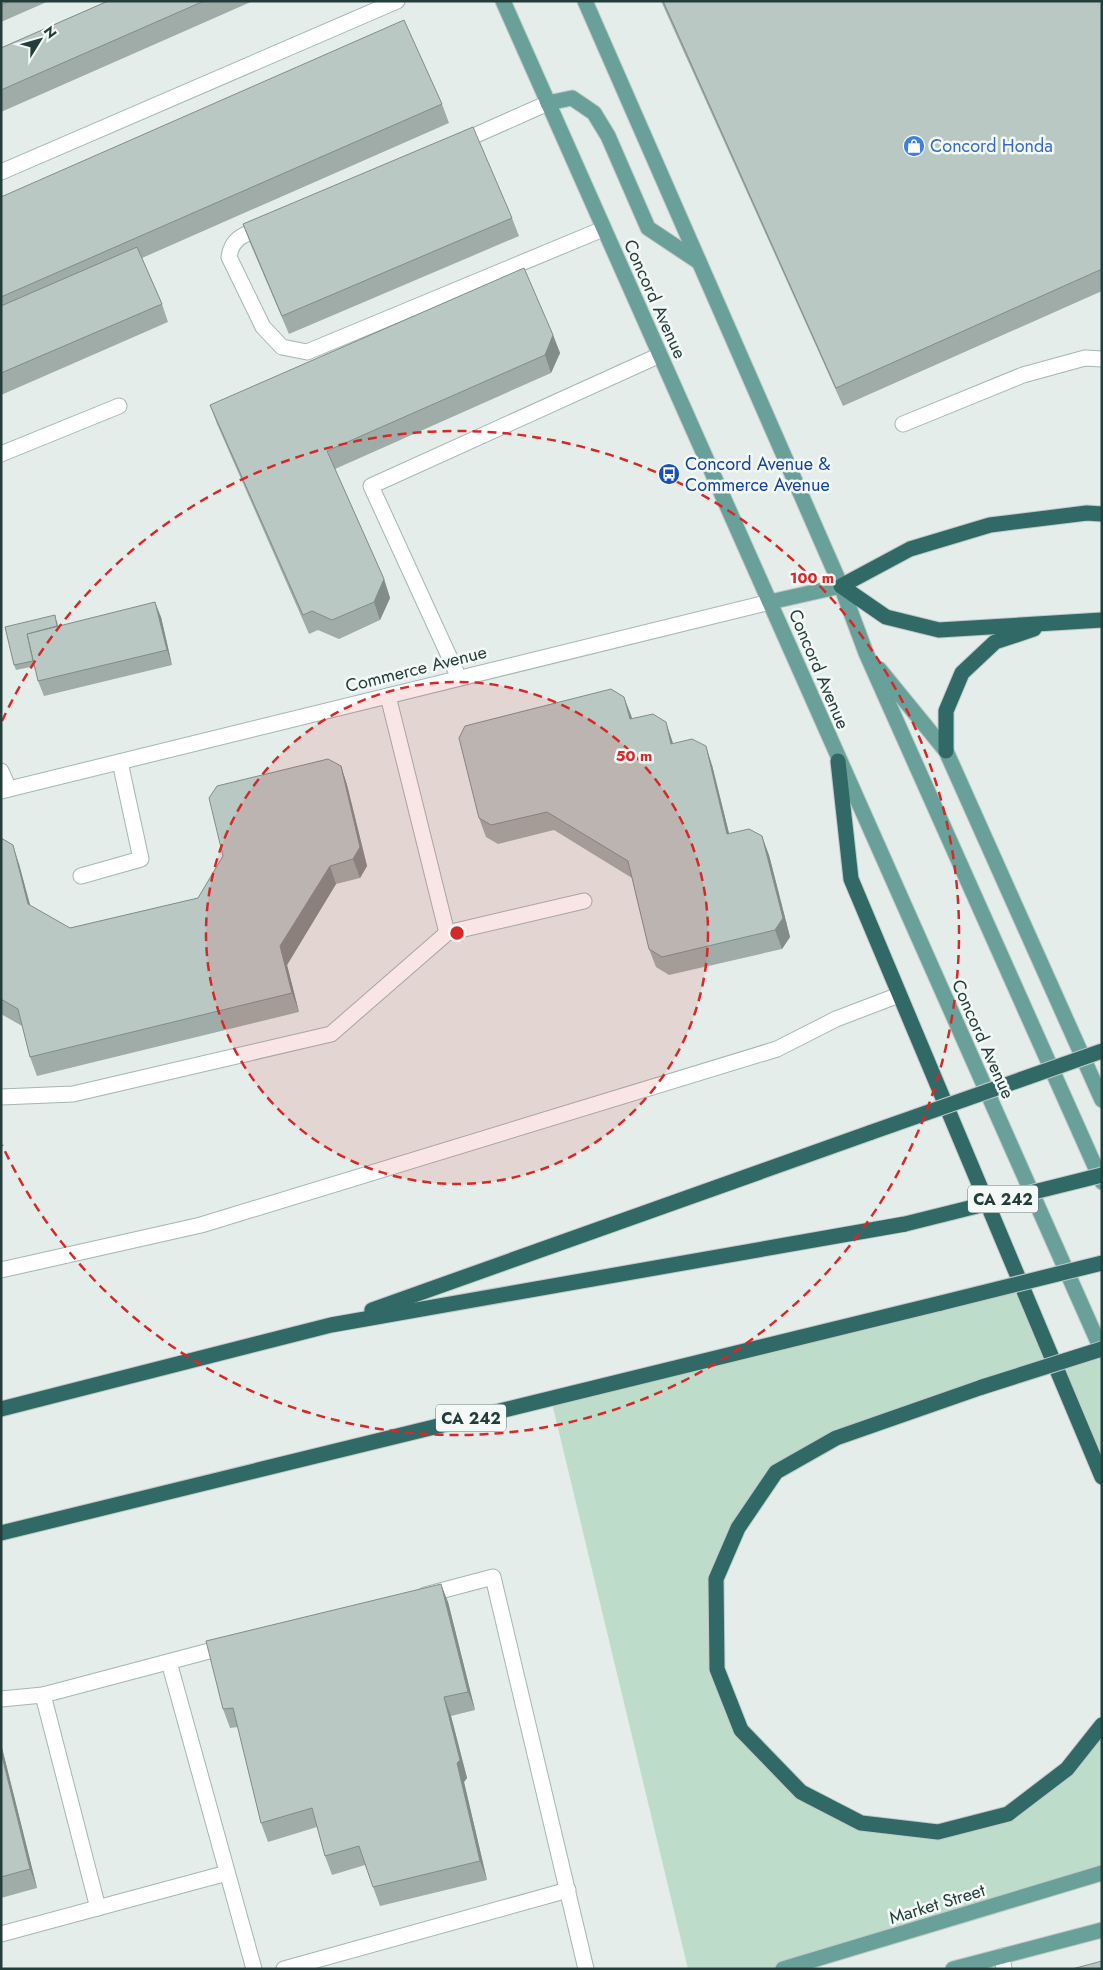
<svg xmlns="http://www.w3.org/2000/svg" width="1103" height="1970" viewBox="0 0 1103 1970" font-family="Jost,sans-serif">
  <rect width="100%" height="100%" fill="#e4edea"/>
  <!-- green -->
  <path fill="#bdddca" d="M1018,1284L1054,1364L1102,1349V1477L1054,1364L836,1437L776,1472L716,1579L717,1669L741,1730L801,1792L861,1823L938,1832L1008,1814L1067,1769L1102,1725V1873L783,1969H688L551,1399Z"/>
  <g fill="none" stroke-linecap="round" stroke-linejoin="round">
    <!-- minor casing -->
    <g stroke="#a6b5b2" stroke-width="17">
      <g id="minor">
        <path d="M458,143L548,103"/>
        <path d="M1,172L397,1"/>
        <path d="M265,226C247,234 232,236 229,257L263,327L282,347L307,352L603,229"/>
        <path d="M903,424L1023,375L1085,358L1102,359"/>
        <path d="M1,454L119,406"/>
        <path d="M459,678L371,486L660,355"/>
        <path d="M388,696L447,933"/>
        <path d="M1,771L9,789"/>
        <path d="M1,791L770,602"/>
        <path d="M81,876L141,859L120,762"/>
        <path d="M1,1097L73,1094L331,1034L447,933L584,901"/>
        <path d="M1,1270L201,1225L777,1049L836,1019L899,995"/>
        <path d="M425,1595L493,1577L586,1969"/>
        <path d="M169,1662L254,1969"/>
        <path d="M43,1695L98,1908"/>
        <path d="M1,1699L43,1695L228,1646"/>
        <path d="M1,1934L227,1873"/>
        <path d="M1002,1956L1004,1969"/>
        <path d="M284,1969L568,1890"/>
      </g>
    </g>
    <!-- major casing -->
    <g stroke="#c1c9c8" stroke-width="17">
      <g id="major">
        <path d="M503,1C702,452 901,902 1102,1351"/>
        <path d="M585,1L841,586L866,653L1102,1182"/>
        <path d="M548,103L572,98L594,113L608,136L648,228L699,262"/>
        <path d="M770,602L841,586"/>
        <path d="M879,669L946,751L1102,1100"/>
        <path d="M783,1969L1102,1873"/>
        <path d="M953,1969L1102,1930"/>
      </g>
    </g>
    <!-- highway casing -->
    <g stroke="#c1c9c8" stroke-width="17">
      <g id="highway">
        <path d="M1102,514L1087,513L990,525L910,549L841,586L886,617L939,630L1102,620"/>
        <path d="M946,751V711L962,673L995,642L1034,629"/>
        <path d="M838,761L851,879L1102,1477"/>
        <path d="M372,1310L872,1132"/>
        <path d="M982,1387L836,1438L776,1472L738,1528L716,1579L717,1669L741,1730L801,1792L861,1823L938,1832L1008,1814L1067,1769L1102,1725"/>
        <path d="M1,1409L331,1325L905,1224"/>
        <path d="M1,1533L941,1303"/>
      </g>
    </g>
    <!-- minor -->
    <use href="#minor" stroke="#fff" stroke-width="15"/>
    <!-- major -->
    <use href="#major" stroke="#69a19a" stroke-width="15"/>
    <!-- highway -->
    <use href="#highway" stroke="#306965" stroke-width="15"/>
    <!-- highway-bridge casing -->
    <g stroke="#c1c9c8" stroke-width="17" stroke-linecap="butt">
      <g id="highway-bridge">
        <path d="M872,1132L1102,1051"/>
        <path d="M905,1224L1102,1175"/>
        <path d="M941,1303L1102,1263"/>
        <path d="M982,1387L1102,1349"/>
      </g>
    </g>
    <!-- highway-bridge -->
    <use href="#highway-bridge" stroke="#306965" stroke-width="15"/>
  </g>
  <!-- wall -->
  <g fill="#9faca8">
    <path d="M1,1H49L1,22Z"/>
    <path d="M108,1H253L1,112V48Z"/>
    <path d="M661,1H1102V291L843,406Z"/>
    <path d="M442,104L449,123L142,258L162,304L168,322L1,395V197Z"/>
    <path d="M512,218L519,236L289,334L250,243L243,224Z"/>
    <path d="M553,335L560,353L551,373L335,469L384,579L390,598L380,620L339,639L318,630L309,634L217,424L210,405Z"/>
    <path d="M161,617L172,665L44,696L38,681L35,666L16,670L14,665L57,620L58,626Z"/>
    <path d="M631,715L632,719L672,740L673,744L712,765L729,834L769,855L790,937L782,949L669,975L656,967L649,949L632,878L554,830L498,844L486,837L479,818Z"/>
    <path d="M341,766L347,785L367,866L360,878L336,884L287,965L299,1012L37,1076L30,1057L22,1026L1,1014V838L19,864L30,906L70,928L198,898Z"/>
    <path d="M448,1602L475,1710L451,1716L467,1778L464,1782L487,1880L380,1906L365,1865L332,1875L325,1856L317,1827L268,1842L261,1823L238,1727L230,1728L223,1709Z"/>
    <path d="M1,1744L37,1888L1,1898Z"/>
  </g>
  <!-- shaded-wall -->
  <g fill="#828c88">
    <path d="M553,335L560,353L551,373L545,355Z"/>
    <path d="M384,579L390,598L380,620L374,602Z"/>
    <path d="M155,602L161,617L172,665L167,650Z"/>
    <path d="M624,697L631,715L637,738L630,719Z"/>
    <path d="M666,722L672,740L677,763L671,744Z"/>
    <path d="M706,746L712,765L734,853L727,834Z"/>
    <path d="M341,766L347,785L367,866L360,878L353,859Z"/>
    <path d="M762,836L769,855L790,937L782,949L775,930Z"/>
    <path d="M13,845L19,864L35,923L28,904Z"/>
    <path d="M330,866L336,884L287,965L299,1012L292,993L280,946Z"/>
    <path d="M441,1584L448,1602L475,1710L468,1692Z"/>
    <path d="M444,1697L451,1716L467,1778L464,1782L487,1880L480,1861L457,1763Z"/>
    <path d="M1,1744L37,1888L30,1869L1,1752Z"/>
  </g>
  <!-- building -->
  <g fill="#b9c8c3" stroke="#828c88">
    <path d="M1,1H10L1,5Z"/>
    <path d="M108,1H204L1,90V48Z"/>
    <path d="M663,1H1102V269L836,388Z"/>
    <path d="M404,20L442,104L1,297V197Z"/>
    <path d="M473,127L512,218L282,316L243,224Z"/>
    <path d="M137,247L162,304L1,373V306Z"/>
    <path d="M524,268L553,335L545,355L327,451L384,579L374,602L332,620L312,611L303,615L210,405Z"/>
    <path d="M155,602L167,650L38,681L27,634Z"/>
    <path d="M55,615L57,626L27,634L33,661L14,665L5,627Z"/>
    <path d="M611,689L624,697L630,719L653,714L666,722L671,744L692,739L706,746L727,834L749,829L762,836L783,918L775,930L662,957L649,949L628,861L547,812L491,825L479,818L459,738L465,726Z"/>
    <path d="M328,759L341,766L360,847L353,859L330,866L280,946L292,993L30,1057L18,1009L1,999V838L13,845L28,904L70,928L198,898L223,856L209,798L217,786Z"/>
    <path d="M441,1584L468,1692L444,1697L460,1760L457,1763L480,1861L373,1887L359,1846L325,1856L312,1808L261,1823L233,1708L223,1709L206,1641Z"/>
    <path d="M1,1752L30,1869L1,1877Z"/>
    <path d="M1102,1961V1969H1072Z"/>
  </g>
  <!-- distance rings -->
  <circle cx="457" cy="933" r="251" fill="#d62828" fill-opacity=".12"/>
  <g fill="none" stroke="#d62828" stroke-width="2.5" stroke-dasharray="9 6">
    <circle cx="457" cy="933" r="251"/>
    <path d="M2 721A502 502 0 1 1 2 1145"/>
  </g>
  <!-- icons -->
  <defs>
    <g id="shop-disc" transform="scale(1.125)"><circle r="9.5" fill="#3f7fe0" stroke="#f4f9f7"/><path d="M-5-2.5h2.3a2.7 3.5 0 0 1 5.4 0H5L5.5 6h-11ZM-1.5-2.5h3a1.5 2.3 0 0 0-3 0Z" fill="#fff"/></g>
    <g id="bus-disc" transform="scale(1.125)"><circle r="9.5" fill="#1a4fb4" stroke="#f4f9f7"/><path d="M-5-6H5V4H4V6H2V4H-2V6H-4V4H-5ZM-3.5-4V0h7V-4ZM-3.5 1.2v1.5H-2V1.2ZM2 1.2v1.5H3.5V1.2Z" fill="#fff"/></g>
  </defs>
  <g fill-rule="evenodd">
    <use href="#shop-disc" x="914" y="146"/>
    <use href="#bus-disc" x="669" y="474"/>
  </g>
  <g text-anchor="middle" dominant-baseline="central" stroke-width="5" stroke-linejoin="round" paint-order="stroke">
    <!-- shield labels -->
    <g fill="#f4f9f7" stroke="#627673" stroke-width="1">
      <rect x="968" y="1185.5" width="70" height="27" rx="4"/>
      <rect x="436" y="1404.5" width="70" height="27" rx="4"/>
    </g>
    <g font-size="16" font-weight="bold" fill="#233e3a">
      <text x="1003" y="1199">CA 242</text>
      <text x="471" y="1418">CA 242</text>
    </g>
    <!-- shop labels -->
    <g font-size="18" fill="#366cbe" stroke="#f4f9f7" text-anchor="start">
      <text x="930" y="146">Concord Honda</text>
    </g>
    <!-- street labels -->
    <g font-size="18" fill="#233e3a" stroke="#f4f9f7">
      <text transform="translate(655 299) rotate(66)">Concord Avenue</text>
      <text transform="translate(416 669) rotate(-14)">Commerce Avenue</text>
      <text transform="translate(819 669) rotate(67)">Concord Avenue</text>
      <text transform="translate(983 1039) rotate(66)">Concord Avenue</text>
      <text transform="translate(937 1904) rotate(-17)">Market Street</text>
    </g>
    <!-- transit labels -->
    <g font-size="18" fill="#164399" stroke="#f4f9f7" text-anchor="start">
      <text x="685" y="464">Concord Avenue &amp;<tspan x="685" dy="21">Commerce Avenue</tspan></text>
    </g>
  </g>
  <circle cx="457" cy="933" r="8" fill="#d62828" stroke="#f4f9f7" stroke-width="2.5"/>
  <g font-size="15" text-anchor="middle" font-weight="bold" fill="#d62828" stroke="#f4f9f7" stroke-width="5" stroke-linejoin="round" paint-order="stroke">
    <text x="812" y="583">100 m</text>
    <text x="634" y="761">50 m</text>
  </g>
  <!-- border -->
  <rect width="1103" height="1970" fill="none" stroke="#233e3a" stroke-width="5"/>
  <!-- north arrow -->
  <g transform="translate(40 40) rotate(53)" stroke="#f4f9f7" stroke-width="4" paint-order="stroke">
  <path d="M0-4L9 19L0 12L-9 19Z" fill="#233e3a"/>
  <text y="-8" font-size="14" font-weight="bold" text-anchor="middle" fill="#233e3a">N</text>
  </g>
</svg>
